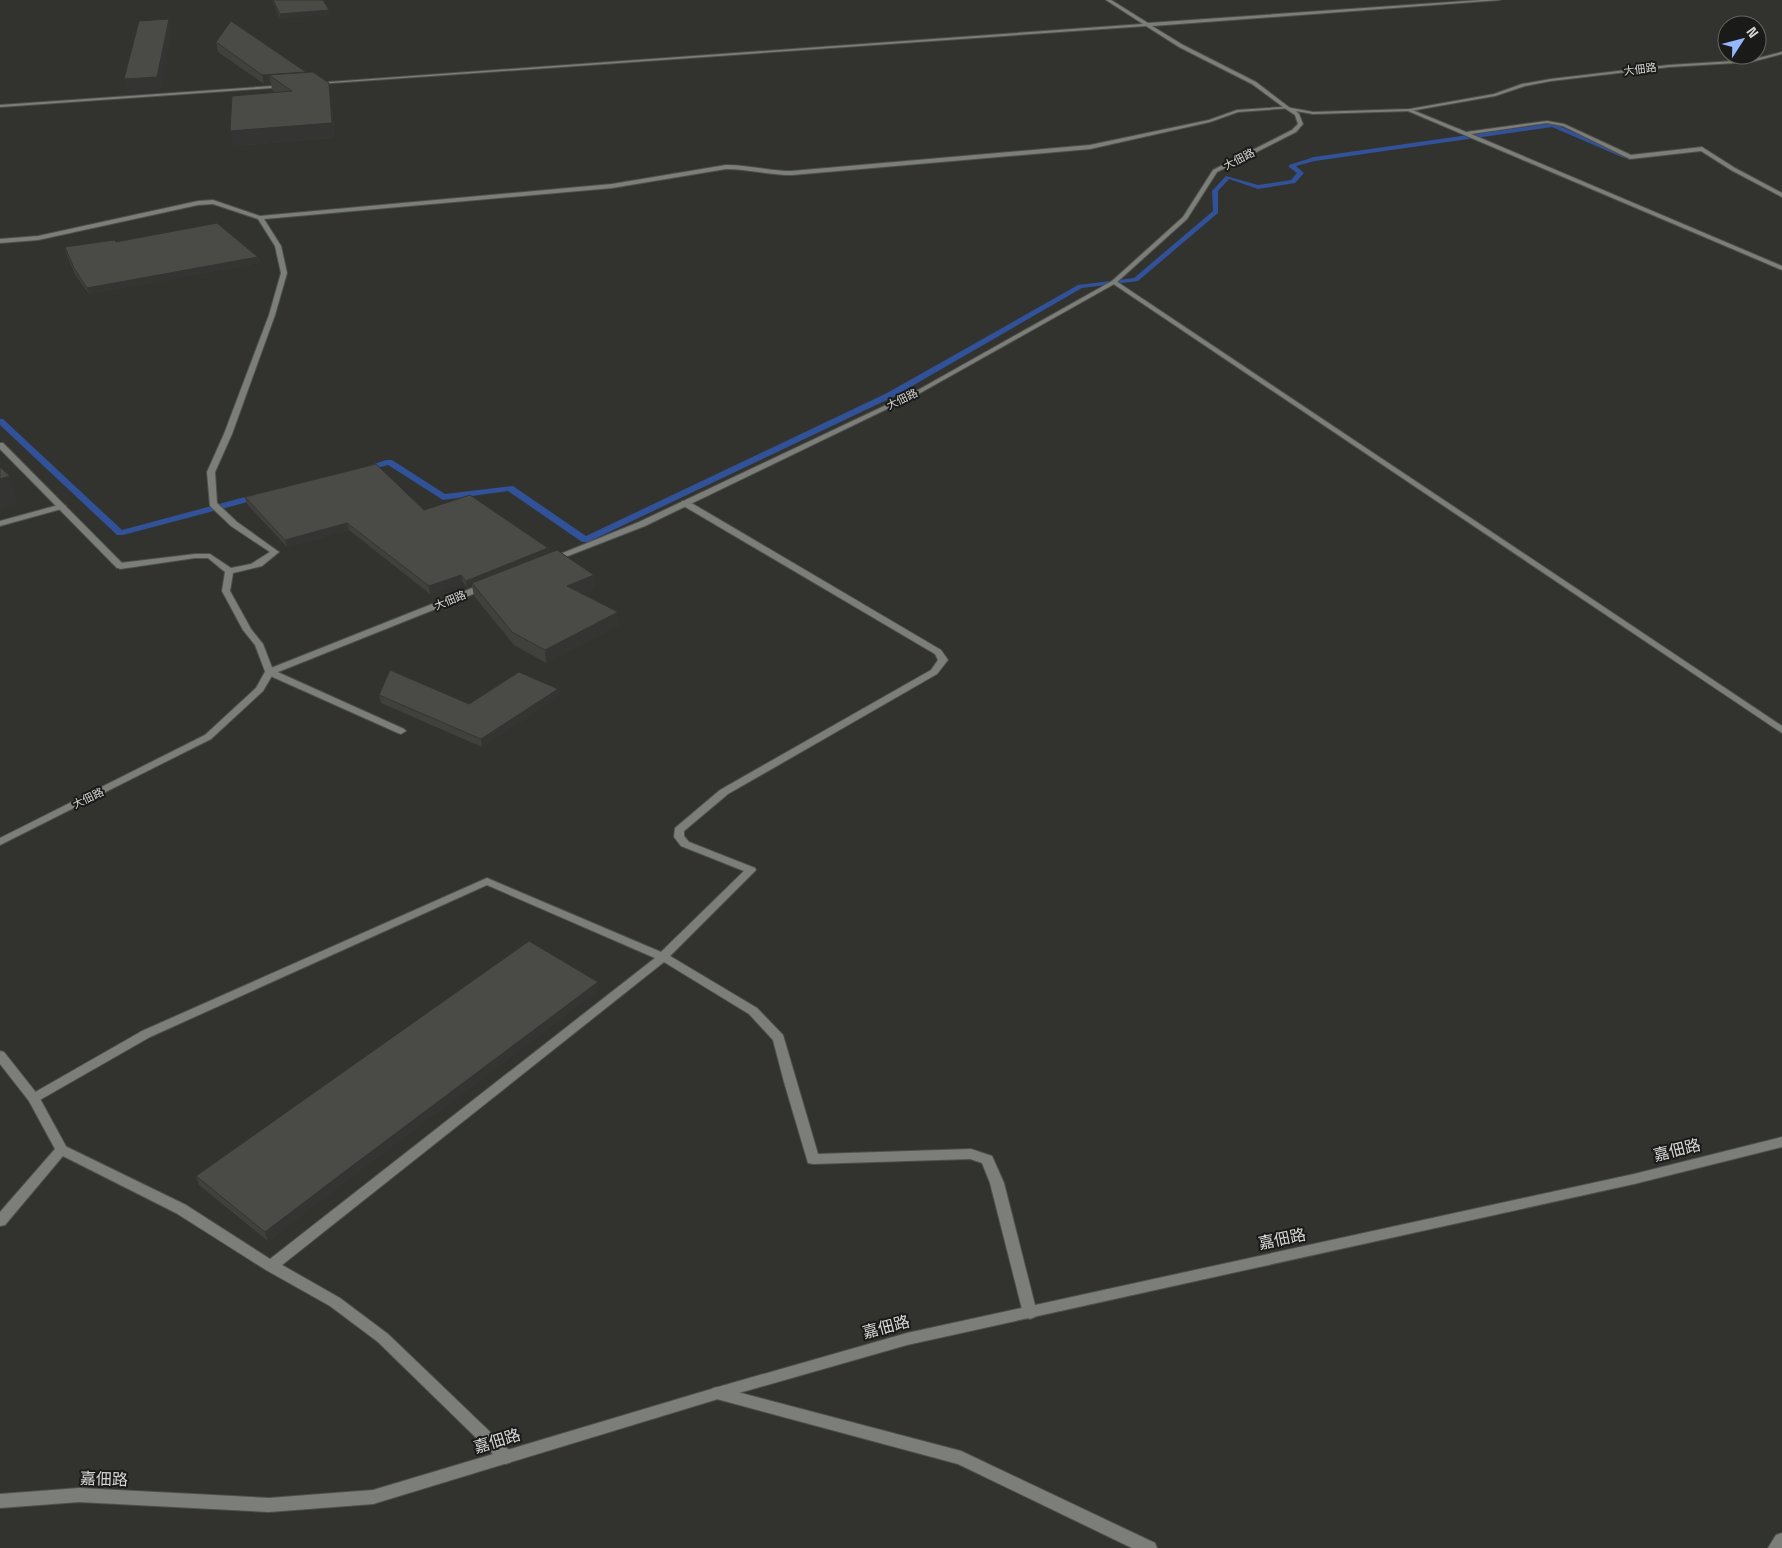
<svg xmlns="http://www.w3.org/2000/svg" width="1782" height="1548" viewBox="0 0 1782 1548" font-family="'Space Grotesk','Noto Sans TC',sans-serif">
  <rect width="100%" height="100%" fill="#32332f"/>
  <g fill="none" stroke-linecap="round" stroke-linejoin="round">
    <!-- stream -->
    <g fill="#315199" fill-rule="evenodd">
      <path d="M1553,123L1629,157L1624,158L1552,127L1315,161L1296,166L1304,173L1295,183L1258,189L1229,179L1218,191V213L1138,281L1082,288L893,397L588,542H582L508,491L443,500L388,465L363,472L359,469L386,460H392L445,494L513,486L586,536L887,393L1078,285L1134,278L1213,211L1212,191L1226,176L1258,185L1291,180L1297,173L1289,167V165L1314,157Z"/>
      <path d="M0,419H3L122,530L260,493L264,496L263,498L123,535H117L0,425Z"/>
    </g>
    <!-- service casing -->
    <g stroke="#4f504c" stroke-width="2">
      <g id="service">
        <path d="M1106,0H1111L1148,23L1481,0H1500L1152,26L1183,45L1256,82L1290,108L1238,112L1210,122L1090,149L792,175C770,175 748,169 726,169L612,188L264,219L281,246L287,273L275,315L232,434L215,472L217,503L237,522L279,552L262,566L233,573L230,591L251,629L263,644L273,670L404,729L406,731L401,734L398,733L266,674L255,645L243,630L222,591L225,572L208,558H195L120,569L116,566L120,563L195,554H210L231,568L251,564L270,552L231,526L210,506L207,472L224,434L269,315L281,273L275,246L258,219L213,204L198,205L38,240L0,243V239L38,236L198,201L213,200L260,216L612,184L726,165C748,165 770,171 792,171L1090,145L1209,120L1237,110L1283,107L1252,84L1179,47L1146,26L317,84L315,83L1143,24Z"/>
        <path d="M287,85L285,87L0,107V105Z"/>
        <path d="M1410,109L1466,132L1547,121L1564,124L1631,155L1702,147L1735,168L1782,193V197L1731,170L1701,151L1630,159L1563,126L1547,123L1471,134L1782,266V270L1408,111Z"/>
        <path d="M682,501H688L941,650L948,660L937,674L728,794L684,831V836L689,842L755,868L756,870L670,956L757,1008L783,1035L818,1154L971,1149L992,1156L1004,1183L1037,1313L1035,1317L1030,1319L1025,1317L1023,1313L990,1183L982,1163L970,1159L813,1164L808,1163L784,1082L773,1040L749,1014L664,962L282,1265L340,1298L388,1334L511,1452L514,1457L511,1462L506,1464L501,1462L378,1342L330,1306L266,1270L176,1213L57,1153L56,1150L57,1147L62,1145L67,1147L186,1205L270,1259L655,958L487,885L150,1037L38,1101L34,1103L30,1101L28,1098L30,1095L142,1031L487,878L661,952L744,871L681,846L674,837L675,828L720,790L931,670L938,660L935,654L682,505Z"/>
        <path d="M62,504L66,506L65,508L0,526V521Z"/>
        <path d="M718,1387L961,1451L1155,1543L1157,1548H1132L958,1464L713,1398L711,1393L713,1388Z"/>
      </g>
    </g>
    <!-- minor casing -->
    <g stroke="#4f504c" stroke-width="2">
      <g id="minor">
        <path d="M1112,281H1116L1782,726V733L1112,283Z"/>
        <path d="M0,443H3L123,564V568H117L0,449Z"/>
        <path d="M1782,1533V1548H1768L1776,1535Z"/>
      </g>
    </g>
    <!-- tertiary casing -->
    <g stroke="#4f504c" stroke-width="2">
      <g id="tertiary">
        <path d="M1782,52V54L1751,62L1669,67L1551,81L1525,86L1495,96L1410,111L1313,114L1296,111L1299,114L1303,124L1296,132L1217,172L1187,219L1116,283L922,392L645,526L555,561H552L548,559L639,522L918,390L1112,281L1183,217L1213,170L1292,130L1298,124L1295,115L1286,109V107L1313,112L1410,109L1494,94L1522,84L1551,79L1669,65L1751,60Z"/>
        <path d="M485,583L488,584L489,586L488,588L273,674L263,691L211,739L0,845V838L205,735L256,688L266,670Z"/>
        <path d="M0,1051L4,1052L38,1095L68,1150L5,1225L0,1226V1212L55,1149L29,1101L0,1064Z"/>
        <path d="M1782,1137V1147L1634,1184L907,1345L718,1399L373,1504L269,1512L79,1502L0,1508V1494L79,1488L269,1498L373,1490L718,1387L907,1333L1634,1174Z"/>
      </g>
    </g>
    <!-- service -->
    <use href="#service" fill="#7c7e79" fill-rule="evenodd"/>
    <!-- minor -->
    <use href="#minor" fill="#7c7e79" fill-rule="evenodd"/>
    <!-- tertiary -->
    <use href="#tertiary" fill="#7c7e79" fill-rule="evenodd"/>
  </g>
  <!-- wall -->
  <g fill="#40403d">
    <path d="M272,0H323L329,14L280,18Z"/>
    <path d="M216,42L306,72L331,97L335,138L233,146L276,93L272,90L271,84H264L218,52Z"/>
    <path d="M116,242L258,257L259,263L89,294L75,274L66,253L65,247Z"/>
    <path d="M245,497L424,510L548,548L549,553L596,588L581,594L619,625L546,663L514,645L474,596L472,586L467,588L463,582L430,594L349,530L287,547L247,504Z"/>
    <path d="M558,689L559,696L482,747L381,703L379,695L469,704Z"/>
    <path d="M599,990L342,1184L268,1241L199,1185L196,1176Z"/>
  </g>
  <!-- shaded-wall -->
  <g fill="#343432">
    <path d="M329,10V14L280,18V14Z"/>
    <path d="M169,19L172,32L161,91L128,94L124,79Z"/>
    <path d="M306,72L308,81L269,75L271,84H264L262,75Z"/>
    <path d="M329,83L331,97L335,138L233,146L230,131Z"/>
    <path d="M258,257L259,263L89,294L87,288Z"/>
    <path d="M10,476L18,503L0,509V479Z"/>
    <path d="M347,523L349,530L287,547L285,540Z"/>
    <path d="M548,548L549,556L472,583V586L467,588L466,581Z"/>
    <path d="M461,575L463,582L430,594L429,586Z"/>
    <path d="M594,575L596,588L568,599L567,586Z"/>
    <path d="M618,612L619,625L546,663L545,650Z"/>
    <path d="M558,689L559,696L482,747L481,739Z"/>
    <path d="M598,982L599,990L342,1184L268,1241L265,1232L340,1175Z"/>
  </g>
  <!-- building -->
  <g fill="#4a4b47" stroke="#343432">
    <path d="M273,0H323L329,10L280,14Z"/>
    <path d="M169,19L157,77L124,79L139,21Z"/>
    <path d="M231,21L306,72L262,75L216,42Z"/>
    <path d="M313,72L329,83L332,123L230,131L232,96L292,91L269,75Z"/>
    <path d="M217,223L258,257L87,288L74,268L65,247L114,240L116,242Z"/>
    <path d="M376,464L424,510L470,495L548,548L466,581L461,575L429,586L347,523L285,540L245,497Z"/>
    <path d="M0,467L10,476L0,479Z"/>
    <path d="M557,550L594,575L567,586L618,612L545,650L512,632L472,583Z"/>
    <path d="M390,670L469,704L519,672L558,689L481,739L379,695Z"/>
    <path d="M529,941L598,982L340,1175L265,1232L196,1176Z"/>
  </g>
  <g text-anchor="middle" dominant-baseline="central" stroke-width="4" stroke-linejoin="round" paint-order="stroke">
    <!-- far-street labels -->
    <g font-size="11" fill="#d6d7d5" stroke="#1a1a19">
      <text transform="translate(1640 69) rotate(-7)">大佃路</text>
      <text transform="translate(1239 159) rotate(-27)">大佃路</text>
      <text transform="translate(902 399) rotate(-26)">大佃路</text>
      <text transform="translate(450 600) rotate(-22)">大佃路</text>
      <text transform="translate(88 798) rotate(-26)">大佃路</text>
    </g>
    <!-- near-street labels -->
    <g font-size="16" fill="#d6d7d5" stroke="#1a1a19">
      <text transform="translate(1677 1150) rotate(-14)">嘉佃路</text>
      <text transform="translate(1282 1239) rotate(-12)">嘉佃路</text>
      <text transform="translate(886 1327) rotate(-15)">嘉佃路</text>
      <text transform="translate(497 1441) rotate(-17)">嘉佃路</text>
      <text transform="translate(104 1479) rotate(2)">嘉佃路</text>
    </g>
  </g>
  <!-- north arrow -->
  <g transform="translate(1742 40) rotate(54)"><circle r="24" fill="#1a1a19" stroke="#656664"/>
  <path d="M0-4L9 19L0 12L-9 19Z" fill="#94b7fd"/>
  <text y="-8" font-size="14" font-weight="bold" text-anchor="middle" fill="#d6d7d5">N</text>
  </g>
</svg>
